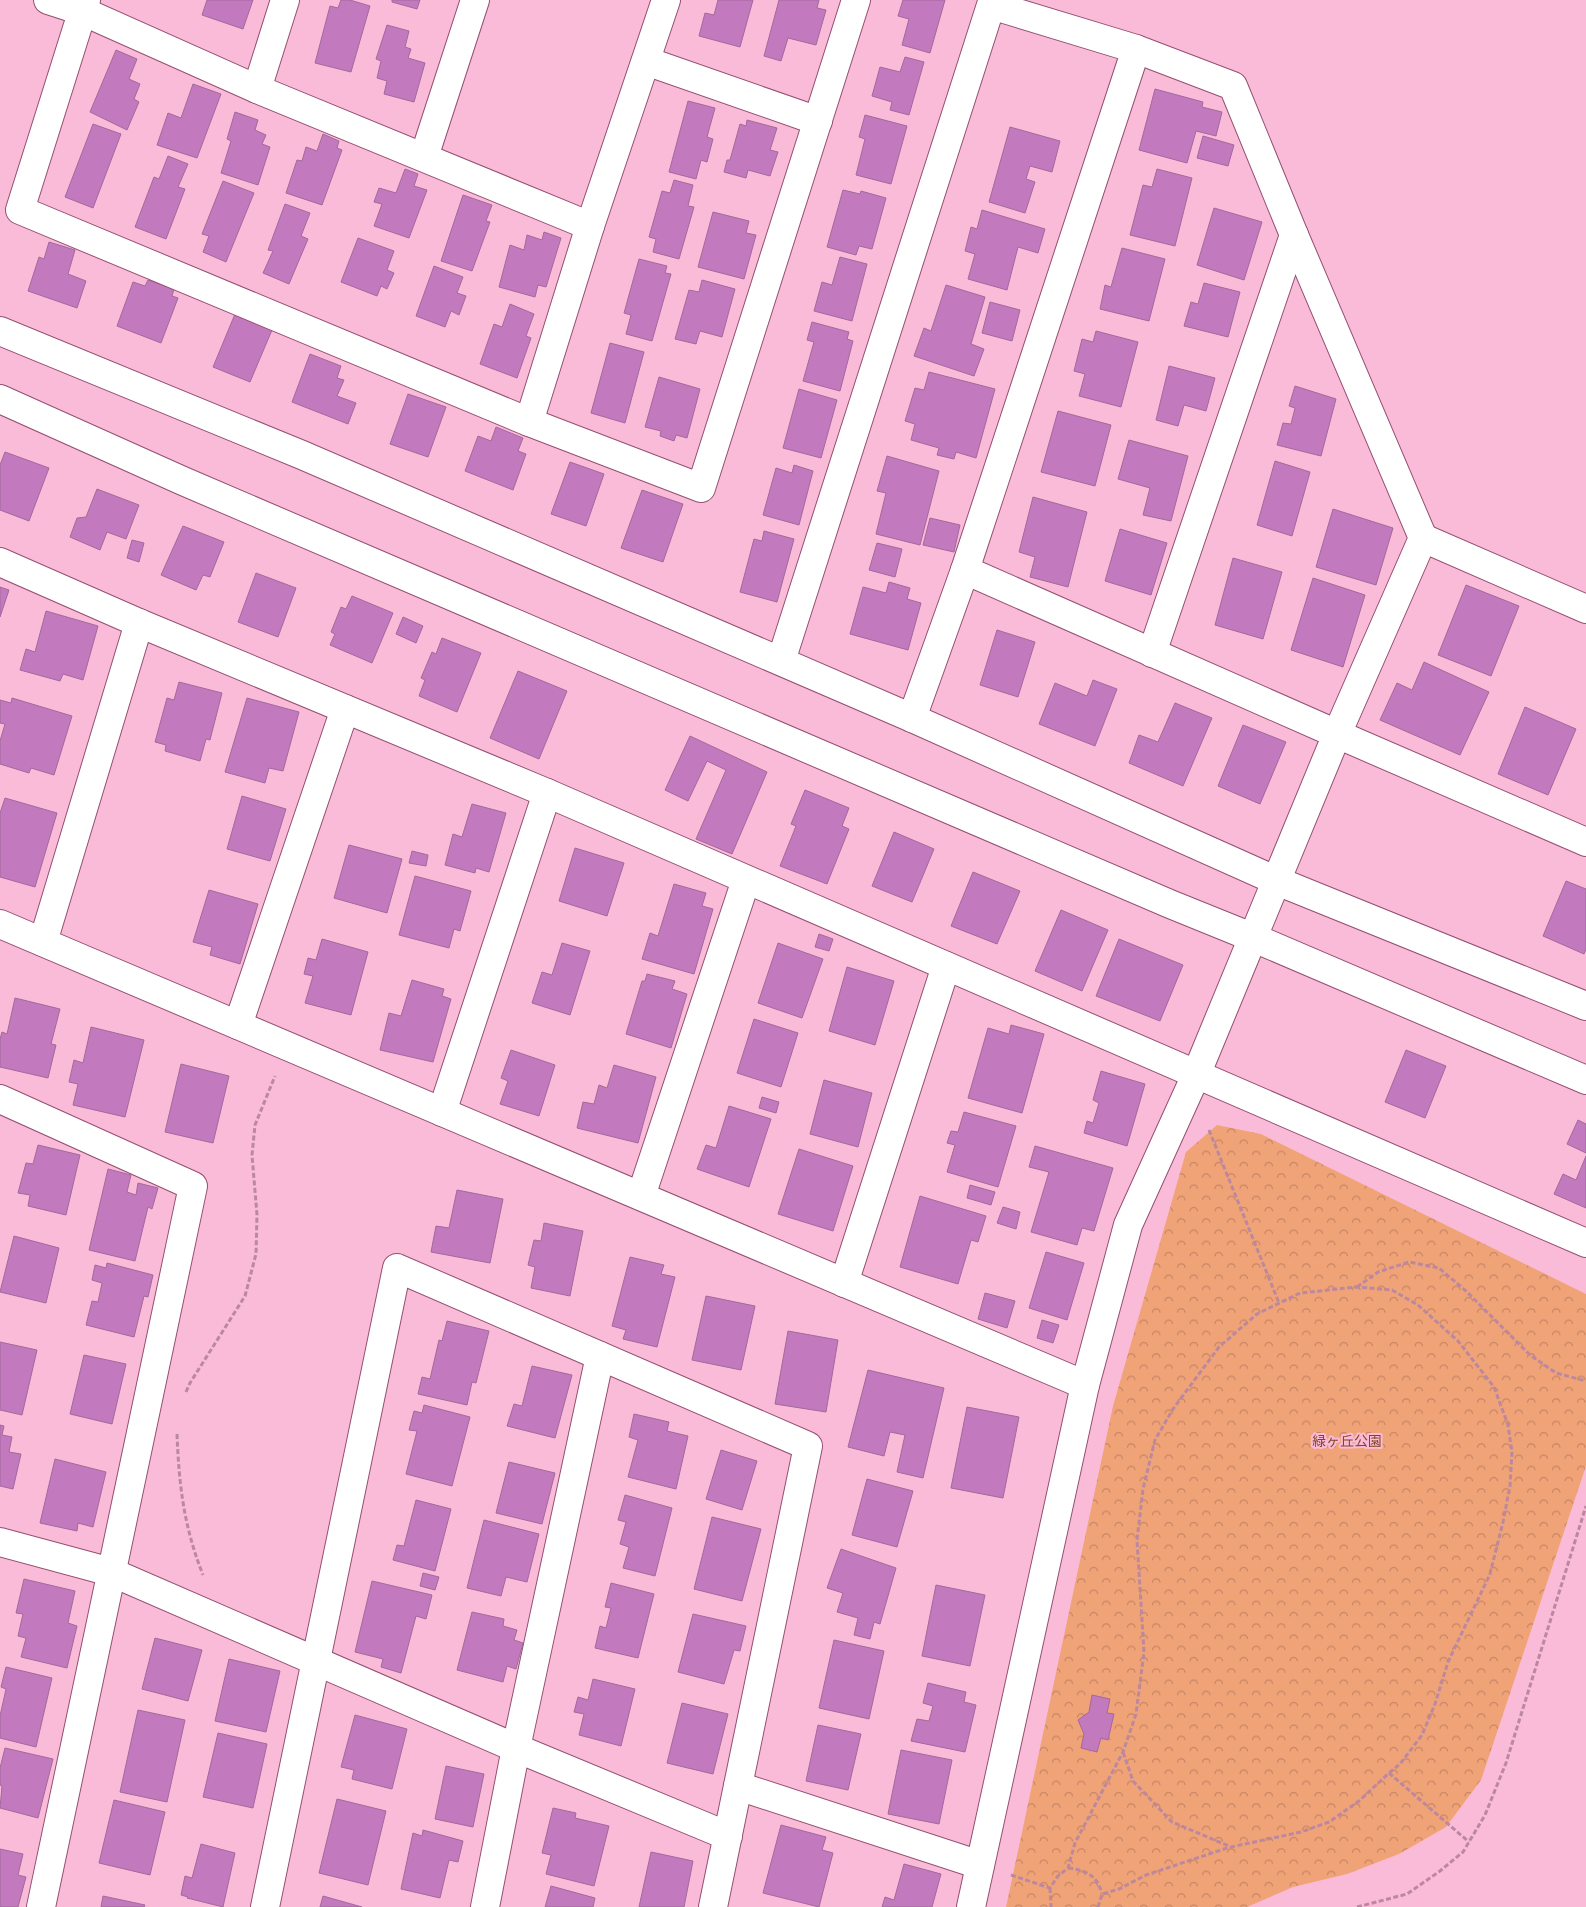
<svg xmlns="http://www.w3.org/2000/svg" width="1586" height="1907" viewBox="0 0 1586 1907" font-family="'DejaVu Sans','Noto Sans JP',sans-serif">
  <defs>
    <pattern id="park-crowns" width="20" height="18" patternUnits="userSpaceOnUse" patternTransform="scale(1.25)"><rect width="20" height="18" fill="#f1a378"/><path d="M2 6a3 3 0 1 1 6 0M12 15a3 3 0 1 1 6 0" fill="none" stroke="#c58564"/></pattern>
  </defs>
  <rect width="100%" height="100%" fill="#fabbd8"/>
  <!-- park -->
  <path fill="url(#park-crowns)" d="M1217,1125L1261,1134L1586,1294V1466L1481,1780L1446,1827L1399,1854L1347,1874L1293,1887L1247,1907H1006L1113,1406L1186,1152Z"/>
  <!-- building -->
  <g fill="#c379bd" stroke="#a2699d">
    <path d="M207,0H253L243,29L202,15Z"/>
    <path d="M341,0H350L370,6L351,72L315,63L330,6L338,8Z"/>
    <path d="M392,0H420L417,9L392,2Z"/>
    <path d="M718,0H753L740,47L699,36L705,13L714,15Z"/>
    <path d="M779,0H819L817,8L826,10L816,45L788,38L781,61L764,56Z"/>
    <path d="M903,0H945L930,53L902,45L909,19L898,16Z"/>
    <path d="M387,25L409,31L405,47L411,49L408,58L425,63L414,102L384,94L387,81L377,78L381,61L376,59Z"/>
    <path d="M116,50L137,59L129,79L140,84L134,99L139,102L127,130L90,112Z"/>
    <path d="M905,57L924,62L909,115L890,110L892,102L872,96L880,67L900,72Z"/>
    <path d="M193,84L221,94L197,158L157,145L168,113L181,118Z"/>
    <path d="M1155,89L1203,102L1202,107L1222,112L1216,136L1196,131L1187,163L1139,150Z"/>
    <path d="M688,101L715,108L707,137L713,139L707,162L701,160L696,179L669,172Z"/>
    <path d="M235,112L258,120L255,130L266,135L262,144L270,147L258,185L221,173L231,141L227,139Z"/>
    <path d="M865,115L907,126L891,184L856,175L865,139L859,137Z"/>
    <path d="M747,120L777,128L770,150L778,152L770,176L748,170L746,178L724,172L727,160H730L740,124L746,126Z"/>
    <path d="M93,124L121,134L93,208L65,197Z"/>
    <path d="M1010,127L1060,141L1052,172L1030,166L1026,179L1035,182L1025,213L989,202Z"/>
    <path d="M323,134L339,141L337,148L342,150L322,205L286,193L297,160L302,161L306,147L317,151Z"/>
    <path d="M1203,136L1234,145L1228,166L1197,158Z"/>
    <path d="M168,156L188,164L178,187L185,189L166,239L135,227L154,177L159,179Z"/>
    <path d="M405,169L418,174L414,186L427,190L409,238L374,226L382,204L374,202L379,188L396,193Z"/>
    <path d="M1157,169L1192,178L1175,246L1130,235L1143,185L1152,187Z"/>
    <path d="M674,180L693,185L688,206L694,207L679,259L653,252L656,239L649,237L662,191L670,193Z"/>
    <path d="M223,181L254,193L226,262L203,252L209,236L202,234Z"/>
    <path d="M843,190L860,194L861,191L886,198L872,249L859,246L856,255L827,247Z"/>
    <path d="M463,195L492,205L486,221L490,222L472,271L441,261Z"/>
    <path d="M285,204L310,213L301,236L308,239L289,284L263,273L273,251L268,250Z"/>
    <path d="M1214,208L1262,222L1244,280L1197,265Z"/>
    <path d="M982,210L1045,229L1038,253L1018,247L1007,290L968,279L975,254L965,251L971,227L977,229Z"/>
    <path d="M713,212L749,221L746,233L756,235L744,279L698,267Z"/>
    <path d="M544,232L561,238L546,287L538,285L535,297L499,287L510,245L524,250L527,235L542,240Z"/>
    <path d="M358,238L394,251L387,270L394,273L387,289L381,286L377,296L341,282Z"/>
    <path d="M49,242L75,250L68,274L86,281L77,308L28,291L39,257L44,259Z"/>
    <path d="M1122,248L1165,259L1149,321L1100,309L1105,285L1111,287Z"/>
    <path d="M840,257L867,264L852,321L814,311L822,282L832,285Z"/>
    <path d="M639,259L667,266L665,273L671,274L652,341L626,334L631,315L624,313Z"/>
    <path d="M434,266L463,277L457,293L466,296L459,315L451,311L445,327L416,316Z"/>
    <path d="M148,280L174,289L172,296L178,298L161,343L117,326L133,282L145,286Z"/>
    <path d="M702,280L735,289L722,337L700,331L696,344L675,339L689,290L699,292Z"/>
    <path d="M1204,283L1240,292L1228,337L1184,326L1191,302L1198,304Z"/>
    <path d="M946,285L985,297L971,344L984,349L974,376L914,356L924,328L931,331Z"/>
    <path d="M990,302L1020,310L1012,341L982,333Z"/>
    <path d="M510,304L534,314L526,336L531,338L517,378L480,364L494,324L502,327Z"/>
    <path d="M235,314L272,330L250,382L213,367Z"/>
    <path d="M812,322L849,332L847,339L853,341L840,391L803,381L814,342L807,340Z"/>
    <path d="M1096,331L1138,342L1121,407L1079,396L1085,374L1074,371L1082,339L1093,342Z"/>
    <path d="M610,343L644,352L625,423L591,413Z"/>
    <path d="M310,354L341,366L337,378L344,380L337,396L356,403L348,424L292,402Z"/>
    <path d="M1169,366L1215,378L1206,411L1184,405L1178,426L1156,420Z"/>
    <path d="M929,372L995,389L976,458L956,452L954,459L937,455L939,448L911,440L915,424L905,421L915,388L924,390Z"/>
    <path d="M659,377L700,389L687,438L676,435L674,441L660,436L661,431L645,427Z"/>
    <path d="M1295,386L1336,399L1321,456L1277,445L1283,423L1291,424L1295,408L1289,406Z"/>
    <path d="M799,389L837,400L821,458L783,448Z"/>
    <path d="M408,394L446,407L428,457L390,444Z"/>
    <path d="M1058,411L1111,425L1095,486L1041,472Z"/>
    <path d="M496,427L523,438L518,451L526,454L513,490L465,471L478,436L491,441Z"/>
    <path d="M1129,440L1188,456L1171,521L1143,515L1150,488L1118,479Z"/>
    <path d="M5,452L49,468L29,521L0,510V465Z"/>
    <path d="M887,456L939,471L920,545L876,534L886,493L877,491Z"/>
    <path d="M1275,461L1310,472L1292,536L1257,525Z"/>
    <path d="M570,462L604,474L586,526L551,514Z"/>
    <path d="M794,465L813,471L799,525L763,515L776,468L792,473Z"/>
    <path d="M97,489L139,505L126,539L107,532L100,550L70,537L77,518L86,517Z"/>
    <path d="M642,490L683,504L663,562L621,548Z"/>
    <path d="M1033,497L1087,512L1068,587L1030,577L1035,557L1019,552Z"/>
    <path d="M1333,509L1393,528L1376,585L1316,567Z"/>
    <path d="M930,518L960,525L954,552L923,545Z"/>
    <path d="M183,526L224,542L210,577L203,575L196,590L161,575Z"/>
    <path d="M1120,529L1167,543L1151,595L1105,581Z"/>
    <path d="M764,531L794,539L777,602L740,592L754,539L762,541Z"/>
    <path d="M132,540L144,543L139,562L127,558Z"/>
    <path d="M877,543L902,549L895,577L869,570Z"/>
    <path d="M1233,558L1282,572L1263,639L1215,625Z"/>
    <path d="M256,573L296,588L278,637L238,622Z"/>
    <path d="M1313,578L1365,595L1343,667L1291,650Z"/>
    <path d="M889,582L910,588L907,599L921,603L908,650L850,634L863,587L886,593Z"/>
    <path d="M1466,585L1519,606L1491,676L1438,655Z"/>
    <path d="M0,587L9,590L0,617Z"/>
    <path d="M352,596L393,613L372,663L330,645L335,634L331,632L341,607L346,609Z"/>
    <path d="M46,611L98,626L83,680L63,674L60,681L20,670L26,649L35,652Z"/>
    <path d="M403,617L423,626L416,643L396,634Z"/>
    <path d="M997,630L1035,642L1018,697L980,685Z"/>
    <path d="M442,638L481,653L457,712L419,696L425,680L421,678L432,652L436,654Z"/>
    <path d="M1424,662L1489,692L1460,755L1380,720L1397,683L1412,690Z"/>
    <path d="M518,671L567,691L539,759L490,738Z"/>
    <path d="M1093,680L1117,689L1095,746L1039,724L1055,683L1087,696Z"/>
    <path d="M179,682L222,693L210,740L206,739L200,761L165,751L166,745L155,742L167,698L174,700Z"/>
    <path d="M12,698L72,716L54,775L31,768L29,773L0,764V741L5,724L0,723V700L11,703Z"/>
    <path d="M247,698L299,712L283,771L269,768L265,783L225,772Z"/>
    <path d="M1175,703L1212,718L1183,786L1129,763L1139,735L1158,742Z"/>
    <path d="M1525,707L1576,729L1548,795L1498,774Z"/>
    <path d="M1243,725L1286,742L1260,804L1218,786Z"/>
    <path d="M690,736L767,772L732,854L696,839L726,770L707,761L688,801L665,790Z"/>
    <path d="M805,790L849,808L842,826L849,829L827,884L780,866L796,826L791,824Z"/>
    <path d="M242,796L286,809L270,861L227,849Z"/>
    <path d="M5,798L57,813L35,887L0,877V813Z"/>
    <path d="M472,804L506,813L489,872L476,868L475,873L445,865L453,834L462,837Z"/>
    <path d="M894,832L934,849L912,902L872,886Z"/>
    <path d="M349,845L402,859L387,913L334,898Z"/>
    <path d="M575,848L624,863L607,916L559,901Z"/>
    <path d="M412,851L428,855L426,866L409,863Z"/>
    <path d="M973,872L1020,891L997,944L951,926Z"/>
    <path d="M415,876L471,891L460,931L454,929L449,948L399,935Z"/>
    <path d="M1566,881L1586,889V949L1584,954L1543,936Z"/>
    <path d="M674,884L706,893L702,906L713,909L694,974L642,959L650,933L658,936Z"/>
    <path d="M209,890L258,904L240,964L210,955L212,947L193,942Z"/>
    <path d="M1061,910L1108,930L1082,991L1035,971Z"/>
    <path d="M819,934L833,939L829,951L815,947Z"/>
    <path d="M322,939L368,952L351,1015L305,1003L313,976L304,974L308,958L316,960Z"/>
    <path d="M1119,939L1183,965L1160,1021L1096,996Z"/>
    <path d="M562,943L590,951L570,1015L532,1003L542,972L552,975Z"/>
    <path d="M778,943L823,959L802,1018L758,1003Z"/>
    <path d="M847,967L894,981L875,1045L829,1031Z"/>
    <path d="M647,974L675,981L672,989L687,994L671,1048L626,1034L642,981H645Z"/>
    <path d="M412,980L444,989L442,996L451,999L433,1062L380,1050L389,1013L401,1016Z"/>
    <path d="M15,998L60,1009L51,1044L56,1045L48,1078L0,1067V1039L2,1032L7,1034Z"/>
    <path d="M754,1019L798,1033L781,1087L737,1073Z"/>
    <path d="M1011,1025L1044,1034L1022,1113L968,1098L988,1028L1009,1034Z"/>
    <path d="M91,1027L144,1040L125,1117L73,1105L78,1084L69,1082L74,1060L83,1063Z"/>
    <path d="M511,1050L555,1065L539,1116L500,1104L508,1081L501,1078Z"/>
    <path d="M1406,1050L1446,1066L1425,1118L1385,1102Z"/>
    <path d="M181,1064L229,1076L213,1143L165,1132Z"/>
    <path d="M614,1065L656,1077L638,1143L577,1128L583,1102L594,1104L599,1085L607,1088Z"/>
    <path d="M1101,1071L1145,1084L1127,1146L1084,1133L1087,1121L1093,1123L1099,1103L1093,1100Z"/>
    <path d="M824,1080L872,1093L858,1147L810,1134Z"/>
    <path d="M762,1097L779,1102L776,1113L759,1108Z"/>
    <path d="M729,1106L771,1119L749,1187L697,1169L706,1145L716,1148Z"/>
    <path d="M964,1112L1016,1126L998,1187L947,1172L955,1145L947,1143L951,1131L958,1132Z"/>
    <path d="M1578,1120L1586,1124V1153L1567,1144Z"/>
    <path d="M38,1145L80,1155L66,1215L28,1206L30,1195L18,1193L26,1163L33,1164Z"/>
    <path d="M1035,1146L1113,1168L1094,1231L1082,1228L1077,1245L1031,1232L1049,1172L1029,1167Z"/>
    <path d="M799,1149L853,1166L833,1231L778,1214Z"/>
    <path d="M1586,1156V1208L1554,1194L1563,1174L1576,1180Z"/>
    <path d="M108,1169L131,1175L127,1192L136,1195L138,1183L158,1188L152,1209L148,1207L135,1261L89,1250Z"/>
    <path d="M970,1185L995,1192L991,1205L967,1198Z"/>
    <path d="M457,1190L503,1199L490,1263L431,1252L436,1226L449,1228Z"/>
    <path d="M920,1196L986,1216L978,1242L971,1240L958,1284L900,1267Z"/>
    <path d="M1003,1207L1020,1212L1016,1229L997,1223Z"/>
    <path d="M544,1223L583,1231L570,1296L531,1288L535,1267L528,1265L534,1240L541,1241Z"/>
    <path d="M14,1236L59,1248L46,1303L0,1292Z"/>
    <path d="M1046,1252L1084,1263L1067,1320L1029,1308Z"/>
    <path d="M630,1257L664,1265L661,1274L675,1277L657,1347L623,1339L626,1330L612,1326Z"/>
    <path d="M107,1263L153,1275L148,1297L144,1296L134,1337L86,1325L92,1301L98,1302L102,1283L92,1280L95,1265L106,1268Z"/>
    <path d="M985,1293L1015,1301L1007,1328L978,1319Z"/>
    <path d="M706,1296L755,1306L741,1370L692,1360Z"/>
    <path d="M1042,1320L1059,1325L1053,1343L1037,1338Z"/>
    <path d="M447,1321L489,1331L476,1383L472,1382L467,1405L418,1394L422,1377L430,1379L439,1340L442,1341Z"/>
    <path d="M788,1331L838,1340L826,1412L775,1404Z"/>
    <path d="M0,1342L37,1350L22,1415L0,1410Z"/>
    <path d="M84,1355L126,1364L112,1424L70,1414Z"/>
    <path d="M532,1366L572,1375L555,1438L507,1426L514,1404L522,1406Z"/>
    <path d="M868,1370L944,1388L923,1478L897,1472L905,1435L890,1432L884,1456L848,1447Z"/>
    <path d="M424,1405L470,1417L452,1486L406,1474L417,1431L409,1430L414,1411L422,1413Z"/>
    <path d="M967,1407L1019,1417L1003,1498L951,1488Z"/>
    <path d="M634,1414L669,1422L667,1431L688,1436L676,1489L628,1477L638,1440L629,1437Z"/>
    <path d="M0,1425L4,1426L2,1435L12,1437L9,1452L21,1454L13,1489L0,1486Z"/>
    <path d="M721,1450L757,1461L742,1510L706,1499Z"/>
    <path d="M55,1459L106,1472L93,1527L78,1523L77,1531L40,1523Z"/>
    <path d="M509,1462L555,1473L542,1524L496,1513Z"/>
    <path d="M867,1479L913,1491L897,1547L852,1535Z"/>
    <path d="M625,1495L672,1508L655,1576L623,1568L629,1547L620,1544L626,1522L618,1520Z"/>
    <path d="M416,1500L451,1509L435,1571L393,1560L397,1545L404,1546Z"/>
    <path d="M712,1517L761,1529L742,1601L694,1589Z"/>
    <path d="M484,1520L539,1534L527,1582L506,1577L501,1596L467,1588Z"/>
    <path d="M841,1549L896,1568L880,1624L874,1622L870,1639L854,1635L858,1618L837,1612L843,1593L827,1588Z"/>
    <path d="M423,1573L439,1577L435,1590L420,1586Z"/>
    <path d="M24,1579L75,1591L68,1623L77,1626L67,1668L21,1657L26,1638L18,1636L23,1614L16,1613Z"/>
    <path d="M372,1581L432,1595L426,1619L416,1616L401,1673L381,1667L383,1659L355,1652Z"/>
    <path d="M611,1583L654,1594L638,1658L595,1648L600,1626L606,1628L611,1608L605,1607Z"/>
    <path d="M936,1585L985,1595L970,1666L922,1656Z"/>
    <path d="M472,1612L504,1619L503,1626L517,1630L514,1640L523,1643L516,1669L507,1666L503,1682L457,1670Z"/>
    <path d="M693,1614L746,1626L740,1651L734,1650L724,1684L678,1672Z"/>
    <path d="M155,1638L202,1650L188,1701L142,1689Z"/>
    <path d="M834,1640L884,1651L869,1719L819,1708Z"/>
    <path d="M229,1659L280,1671L266,1732L215,1721Z"/>
    <path d="M6,1667L52,1678L36,1747L0,1738V1716L6,1689L1,1687Z"/>
    <path d="M593,1679L635,1689L621,1746L579,1735L584,1714L574,1712L578,1697L588,1700Z"/>
    <path d="M928,1683L966,1692L964,1702L976,1705L965,1752L911,1741L917,1719L929,1721L933,1706L923,1703Z"/>
    <path d="M1092,1695L1110,1699L1107,1713L1114,1714L1108,1740L1101,1738L1097,1752L1081,1748L1084,1734L1078,1720L1089,1712Z"/>
    <path d="M682,1703L728,1714L713,1774L667,1763Z"/>
    <path d="M138,1710L185,1720L167,1802L120,1792Z"/>
    <path d="M355,1715L407,1729L392,1789L352,1779L354,1770L341,1767Z"/>
    <path d="M818,1725L861,1734L848,1790L806,1781Z"/>
    <path d="M218,1733L267,1744L253,1808L203,1797Z"/>
    <path d="M5,1748L53,1759L38,1818L0,1808L2,1786L0,1785V1768Z"/>
    <path d="M901,1750L952,1760L939,1824L888,1814Z"/>
    <path d="M446,1766L484,1774L473,1827L435,1819Z"/>
    <path d="M337,1799L386,1811L368,1885L319,1873Z"/>
    <path d="M114,1800L165,1812L150,1875L99,1863Z"/>
    <path d="M553,1808L576,1813L575,1818L609,1826L594,1886L546,1874L551,1855L542,1853Z"/>
    <path d="M781,1825L826,1837L822,1850L833,1853L819,1907L763,1893Z"/>
    <path d="M423,1830L463,1841L458,1862L449,1860L440,1898L401,1889L413,1833L422,1836Z"/>
    <path d="M201,1844L235,1853L223,1907L187,1898L188,1897L181,1895L185,1876L192,1878Z"/>
    <path d="M0,1849L23,1854L18,1875L26,1877L18,1907H0Z"/>
    <path d="M651,1852L693,1861L684,1907H639Z"/>
    <path d="M904,1864L941,1874L932,1907H882L885,1897L894,1900Z"/>
    <path d="M551,1886L595,1898L593,1907H545Z"/>
    <path d="M103,1896L145,1905L144,1907H101Z"/>
    <path d="M323,1896L362,1907H320Z"/>
  </g>
  <g fill="none" stroke-linecap="round" stroke-linejoin="round">
    <!-- minor casing -->
    <g stroke="#944f71" stroke-width="30">
      <g id="minor">
        <path d="M48,0L82,11L257,89L590,226"/>
        <path d="M86,0L20,210L529,422L701,488L856,0"/>
        <path d="M646,61L818,121"/>
        <path d="M257,89L285,0"/>
        <path d="M424,157L475,0"/>
        <path d="M0,331L302,455L912,718L1277,881L1586,1006"/>
        <path d="M0,399L183,481L1170,904L1254,938L1586,1080"/>
        <path d="M529,422L590,226L666,0"/>
        <path d="M1423,538L1586,609"/>
        <path d="M0,562L139,623L547,793L1586,1243"/>
        <path d="M1152,653L1294,235"/>
        <path d="M781,661L991,5L1136,49L1233,86L1294,235L1423,538L1337,734L1586,842"/>
        <path d="M912,718L965,570"/>
        <path d="M0,924L1085,1385"/>
        <path d="M43,942L139,623"/>
        <path d="M238,1025L345,709"/>
        <path d="M0,1099L193,1186L41,1907"/>
        <path d="M442,1112L547,793"/>
        <path d="M641,1196L746,880"/>
        <path d="M844,1283L946,966"/>
        <path d="M0,1542L111,1572L516,1748L728,1836"/>
        <path d="M738,1786L980,1865"/>
        <path d="M265,1907L397,1268L808,1446L713,1907"/>
        <path d="M485,1907L516,1748L600,1356"/>
        <path d="M971,1907L1085,1385L1128,1225L1196,1075L1337,734L965,570L1136,49"/>
      </g>
    </g>
    <!-- path -->
    <g stroke="#bb88a0" stroke-width="3" stroke-dasharray="5 2.5" stroke-linecap="butt">
      <path d="M1209,1130L1279,1303"/>
      <path d="M1357,1287L1378,1272L1409,1262L1439,1268L1466,1291L1530,1355L1556,1373L1586,1381"/>
      <path d="M186,1392L190,1383L245,1296L256,1254L257,1215L252,1155L255,1125L275,1076"/>
      <path d="M177,1434C179,1486 184,1527 203,1575"/>
      <path d="M1389,1773L1469,1842"/>
      <path d="M1068,1868C1086,1870 1098,1876 1102,1894"/>
      <path d="M1011,1875L1050,1888L1058,1876L1068,1868L1075,1843L1123,1752L1136,1714L1144,1652L1137,1540L1143,1489L1155,1440L1173,1409L1219,1347L1257,1314L1300,1293L1357,1287L1392,1290L1418,1305L1458,1341L1494,1387L1508,1425L1512,1452L1510,1486L1503,1522L1490,1574L1448,1662L1435,1704L1422,1735L1400,1764L1389,1773L1359,1801L1329,1822L1301,1832L1231,1847L1172,1822L1133,1781L1123,1752"/>
      <path d="M1050,1888L1051,1907"/>
      <path d="M1098,1907L1102,1894L1119,1889L1146,1875L1230,1847"/>
      <path d="M1357,1907L1407,1894L1440,1871L1463,1852L1469,1842L1485,1815L1506,1763L1586,1506"/>
    </g>
    <!-- minor -->
    <use href="#minor" stroke="#fff" stroke-width="28"/>
  </g>
  <g text-anchor="middle" dominant-baseline="central" stroke-width="4" stroke-linejoin="round" paint-order="stroke">
    <!-- park labels -->
    <g font-size="14" fill="#804622" stroke="#fabbd8">
      <text x="1347" y="1441">緑ヶ丘公園</text>
    </g>
  </g>
</svg>
